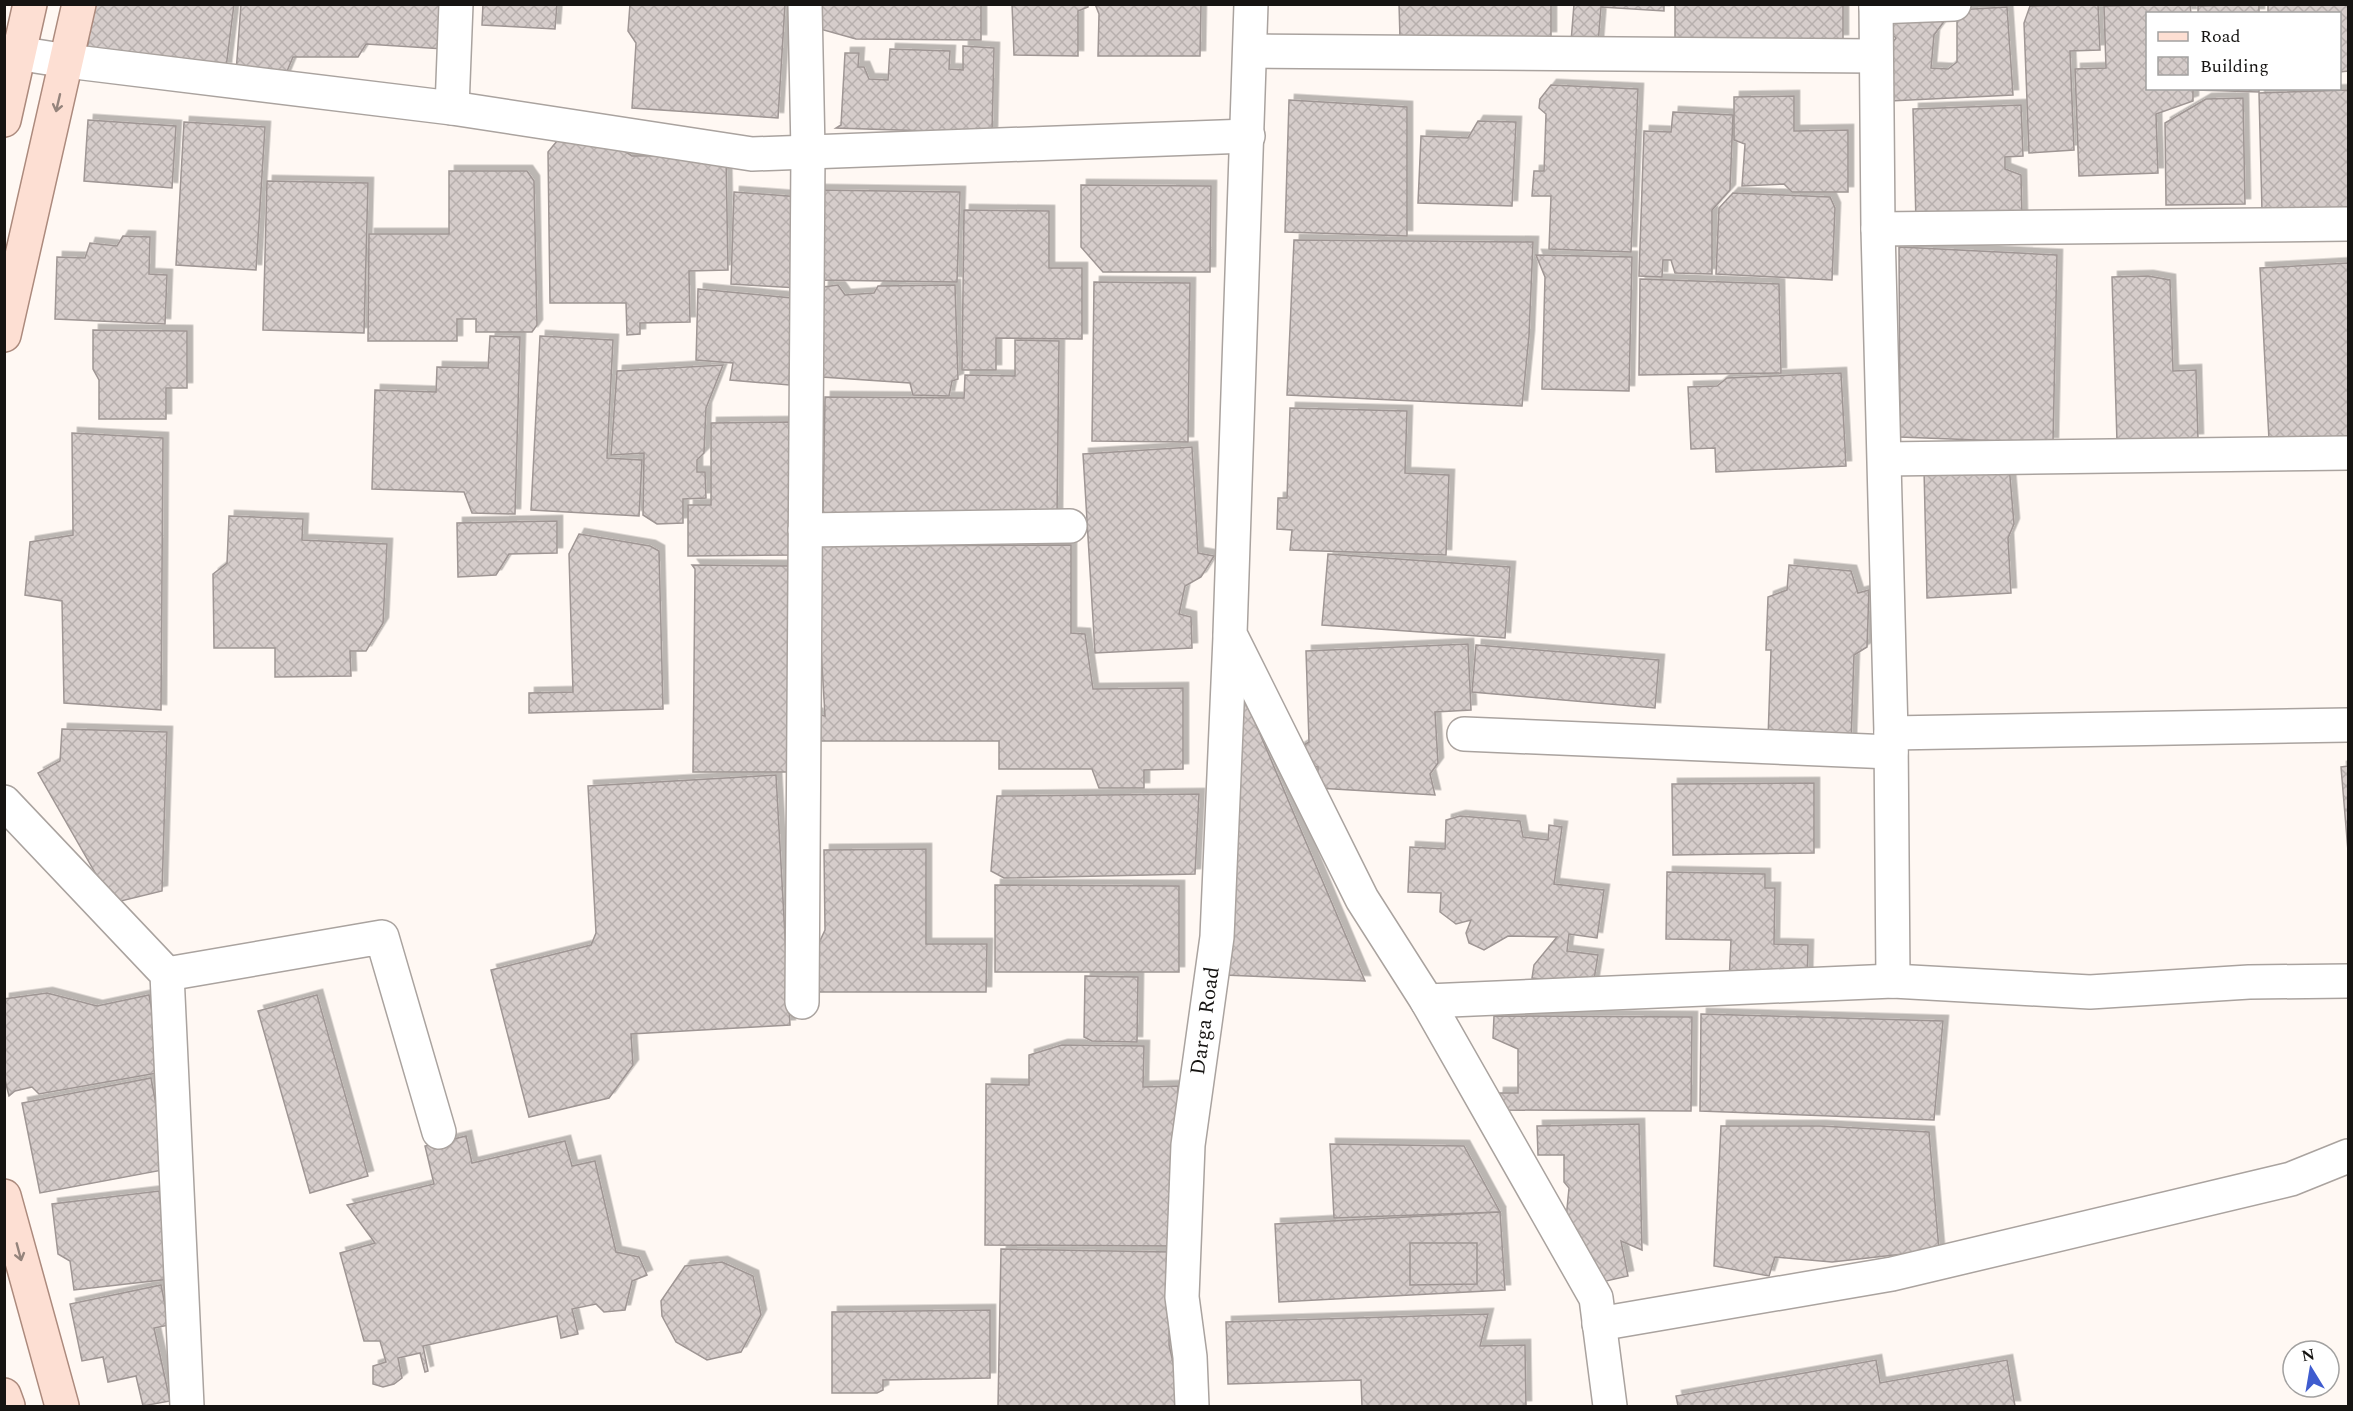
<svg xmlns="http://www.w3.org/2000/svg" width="2353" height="1411" viewBox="0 0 2353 1411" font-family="Spectral,serif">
  <defs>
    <pattern id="building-cross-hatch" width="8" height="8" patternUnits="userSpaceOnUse" patternTransform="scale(1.5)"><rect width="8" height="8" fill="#d6cdcb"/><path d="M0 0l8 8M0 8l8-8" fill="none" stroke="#b7afad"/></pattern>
    <filter id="shadow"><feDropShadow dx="5.5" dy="-5.5" stdDeviation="0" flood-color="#0004"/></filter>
  </defs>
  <rect width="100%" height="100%" fill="#fff8f3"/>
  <!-- building -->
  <g fill="url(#building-cross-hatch)" stroke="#9f9694" stroke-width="1.5" filter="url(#shadow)">
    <path d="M93,4H234L226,68L87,51Z"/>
    <path d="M241,4H447L444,49L366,44L358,57H293L285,76L236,73Z"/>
    <path d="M483,4H557L555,29L482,25Z"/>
    <path d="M630,4H785L778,118L632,108L636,43L628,31Z"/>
    <path d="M820,4H981V40L856,39L820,29Z"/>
    <path d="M1012,4H1088V7L1078,11V56L1014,55Z"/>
    <path d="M1095,4H1201L1200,56H1098L1099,14Z"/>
    <path d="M1399,4H1551V37L1400,38Z"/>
    <path d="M1574,4H1664V11L1601,7L1598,44L1571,42Z"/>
    <rect x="1675" y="4" width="168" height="36"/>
    <path d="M2098,4L2100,50L2070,51L2074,150L2029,153L2024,23L2030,6Z"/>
    <path d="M2190,4L2191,14H2148V88H2193V101L2156,114L2158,173L2079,176L2075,69L2106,68L2104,6Z"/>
    <path d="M2259,4V14H2198V6Z"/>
    <path d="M2348,4V71L2340,72V14H2268V5Z"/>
    <path d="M2007,7L2013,95L1890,101L1887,50L1896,38L1889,32L1888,14L1945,20L1934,35L1931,68L1948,69L1957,62V10Z"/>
    <path d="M963,46L994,48L992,133L836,128L841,125L845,53H859L858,67H864L869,79L888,80L890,49L950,51L949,69L963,70Z"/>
    <path d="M1551,85L1638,89L1631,252L1549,249L1551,196H1532L1534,171H1544L1546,114L1539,108L1540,99Z"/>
    <path d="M2196,88H2259V92L2196,90Z"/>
    <path d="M2348,90V209L2262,212L2259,93Z"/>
    <path d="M1794,96V131L1848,130V192H1792L1784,184L1742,186L1745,144L1734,140V97Z"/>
    <path d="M2243,98L2245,204L2166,205L2165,123L2206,99Z"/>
    <path d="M1289,100L1407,107V236L1285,232Z"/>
    <path d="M2021,105L2023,156L2005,157V169L2021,175L2022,218L1916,222L1913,109Z"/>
    <path d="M1673,112L1733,115L1730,190L1712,210V274L1675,273L1671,260H1663L1662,277L1639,276L1644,131L1671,132Z"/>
    <path d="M88,120L176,126L172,188L84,181Z"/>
    <path d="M1478,121L1516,122L1512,206L1418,203L1421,136L1468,138Z"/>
    <path d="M184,122L265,127L256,270L176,265Z"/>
    <path d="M557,141L618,147L632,156L726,155L728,270L689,271L690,322L640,323V334L627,335L626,303H550L548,152Z"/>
    <path d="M449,171H527L534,181L537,325L532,332H476V319H457V341H368L369,234H449Z"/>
    <path d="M267,181L368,183L364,333L263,330Z"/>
    <path d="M1081,185L1211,186L1210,272H1103L1081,247Z"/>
    <path d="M817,190L960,192L957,282L815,280Z"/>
    <path d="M734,192L801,197L799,288L731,284Z"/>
    <path d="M1733,193L1830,197L1835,208L1832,280L1716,274L1719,208Z"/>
    <path d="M964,210L1049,211V268H1082V339L996,338V370H962Z"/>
    <path d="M123,236L150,237L149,274L167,275L165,324L55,319L57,257L85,258L90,243L117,246Z"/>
    <path d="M1294,240L1533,242L1529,336L1522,406L1287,395Z"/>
    <path d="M1899,247L2057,255L2053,443L1900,437Z"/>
    <path d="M1536,255L1632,257L1629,391L1542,389L1545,277Z"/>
    <path d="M2348,263V436L2269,440L2260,268Z"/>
    <path d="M2148,276L2170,280L2173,371L2196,370L2198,439L2117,442L2112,277Z"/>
    <path d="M1640,279L1779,284L1781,373L1639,375Z"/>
    <path d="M1094,282L1190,283L1188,442L1092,441Z"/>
    <path d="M838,285L845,295L874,293L878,286L955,285L958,379L952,381L949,396L913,395L910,383L822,377L823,287Z"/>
    <path d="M698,289L792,298L789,385L730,380L733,363L696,360Z"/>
    <path d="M93,330L187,331V388H166V419H99V380L93,369Z"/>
    <path d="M490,336L520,337L515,514L472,513L464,492L372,489L375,390L436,392L437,367L488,368Z"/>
    <path d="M540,336L613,340L607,458L642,460L639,516L531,510Z"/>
    <path d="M1015,340L1059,341L1057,520L823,514L825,397L964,398L965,375L1015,376Z"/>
    <path d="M723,365L706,408L704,453L697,460V472H705L706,498L683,499V523L657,524L643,515L644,453L611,455L617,371Z"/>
    <path d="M1841,373L1846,466L1716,472L1715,448L1691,449L1688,387L1717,386L1727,378Z"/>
    <path d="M1290,408L1407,411L1405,473L1449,475L1446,555L1290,550L1292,530L1277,529L1278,498H1287Z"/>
    <path d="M789,422L793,430L794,555L688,556V505H711V423Z"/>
    <path d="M72,433L163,438L161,710L64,703L62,601L25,595L30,542L73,535Z"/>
    <path d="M1192,447L1198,553L1214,556L1201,577L1185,586L1179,614L1191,617L1192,648L1095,653L1083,454Z"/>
    <path d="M2009,465L2014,524L2008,538L2011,593L1927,598L1924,469Z"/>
    <path d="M229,516L303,519L302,540L387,544L383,623L366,651H350L351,676L275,677V648H214L213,574L227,563Z"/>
    <path d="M557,521V553L509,554L496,575L458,577L457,523Z"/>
    <path d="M579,534L650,546L659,551L663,709L529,713V693L573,692L569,554Z"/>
    <path d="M1071,545V633L1085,634L1093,689L1183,688V769L1144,770V788H1099L1092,769H999V741H814V713L825,716L815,546Z"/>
    <path d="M1328,554L1510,567L1505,638L1322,625Z"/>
    <path d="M692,565L791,566L789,772H693L695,569Z"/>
    <path d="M1789,565L1851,571L1858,593L1869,590L1867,647L1854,655L1851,742L1768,739L1771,650H1766L1768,597L1787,590Z"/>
    <path d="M1468,644L1471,710L1435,712L1438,763L1430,774L1435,795L1317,788L1318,767L1302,765L1299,748L1309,742L1306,651Z"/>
    <path d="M1476,645L1659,660L1655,708L1472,692Z"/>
    <path d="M1246,701L1365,981L1224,975L1236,705Z"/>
    <path d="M62,729L167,732L162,891L121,901L101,883L38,773L60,761Z"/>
    <path d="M2348,766V851L2341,767Z"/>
    <path d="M776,775L790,1025L631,1034L633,1065L609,1098L529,1117L491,970L591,945L596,933L588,786Z"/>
    <path d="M1814,783V853L1673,855L1672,784Z"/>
    <path d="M1199,794L1195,874L1004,878L991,871L997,796Z"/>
    <path d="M1460,816L1520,821L1523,837L1548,840L1549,825L1562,827L1554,884L1604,890L1597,938L1569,934L1567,951L1598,955L1593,986L1532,978L1534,965L1557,937L1508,936L1484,950L1469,943L1466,933L1471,920L1456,924L1440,912L1441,893L1408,892L1410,847L1445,849L1446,820Z"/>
    <path d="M926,849V944H987L986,992H819V943L825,930L824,850Z"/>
    <path d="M1667,872L1765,874V888H1775L1774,944L1808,945L1807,983H1729L1731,940L1666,939Z"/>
    <path d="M995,885L1179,886V972H995Z"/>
    <path d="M1085,976L1138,977L1137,1042L1092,1041L1084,1037Z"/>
    <path d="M47,993L97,1006L149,995L163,1072L39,1094L32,1087L15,1091L9,1096L4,1076V999Z"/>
    <path d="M317,995L368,1176L310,1193L258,1011Z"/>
    <path d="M1701,1014L1943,1021L1934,1120L1700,1111Z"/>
    <path d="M1494,1016L1692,1017L1691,1111L1497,1110L1498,1093H1518V1049L1493,1038Z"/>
    <path d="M1062,1045L1144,1046L1143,1087L1178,1086L1177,1246L985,1245L986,1084L1029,1085V1055Z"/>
    <path d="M151,1078L168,1169L40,1193L22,1103Z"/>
    <path d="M1639,1124L1642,1250L1621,1241L1628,1276L1602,1282L1566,1219L1569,1188L1564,1182V1155H1538L1537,1126Z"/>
    <path d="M1721,1126H1821L1929,1132L1939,1250L1832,1262L1775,1257L1769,1276L1714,1266Z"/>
    <path d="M466,1136L472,1163L565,1141L572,1166L595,1161L616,1252L639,1257L647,1275L632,1281L625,1310L604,1312L596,1304L572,1309L578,1334L561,1338L557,1316L423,1346L428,1371L425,1372L420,1353L398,1358L402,1378L394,1384L383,1387L373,1384V1366L386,1362L380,1341H364L340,1253L375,1243L347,1205L434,1184L425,1146Z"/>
    <path d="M1330,1144L1464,1146L1500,1212L1334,1218Z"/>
    <path d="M159,1191L170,1279L74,1290L70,1261L58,1254L52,1204Z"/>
    <path d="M1500,1212L1505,1290L1279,1302L1275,1224Z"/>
    <path d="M1410,1243H1477V1284L1410,1285Z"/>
    <path d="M1001,1249L1171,1252L1169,1345L1183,1406H998Z"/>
    <path d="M722,1262L753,1276L761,1315L741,1352L707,1360L676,1342L662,1316L661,1301L685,1266Z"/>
    <path d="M161,1285L169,1325L154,1328L170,1401L143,1406L136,1376L108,1382L103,1357L82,1361L70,1304Z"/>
    <path d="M990,1310V1378L883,1380V1390L877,1393H832V1312Z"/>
    <path d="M1488,1314L1480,1346L1525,1345L1526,1406H1362L1361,1380L1228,1384L1226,1322Z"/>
    <path d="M1876,1360L1880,1383L2007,1360L2015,1406H1678L1676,1396Z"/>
  </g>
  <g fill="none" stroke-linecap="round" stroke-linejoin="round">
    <!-- minor casing -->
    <g stroke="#aaa39f" stroke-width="36">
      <g id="minor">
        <path d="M1876,4L1878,229L1891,733L1893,981"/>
        <path d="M1876,7L1954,4"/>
        <path d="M4,51L67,61L452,108L752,154L1248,136"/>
        <path d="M1250,51L1875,56"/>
        <path d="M452,108L456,4"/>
        <path d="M1878,229L2348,224"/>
        <path d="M1885,459L2348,453"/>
        <path d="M805,530L1070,526"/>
        <path d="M1891,733L2348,725"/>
        <path d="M1464,734L1891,752"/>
        <path d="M4,802L167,974L187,1406"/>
        <path d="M167,974L382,937L439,1132"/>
        <path d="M1427,1001L1893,981L2090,992L2249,982L2348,981"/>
        <path d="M802,1002L808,152L805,4"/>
        <path d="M1599,1324L1892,1274L2291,1179L2348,1156"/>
      </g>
    </g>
    <!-- tertiary casing -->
    <g stroke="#aaa39f" stroke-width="36">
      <g id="tertiary">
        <path d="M1251,4L1230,634L1362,899L1427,1001L1596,1298L1610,1406"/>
        <path id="s1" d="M1192,1406L1190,1357L1182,1297L1188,1145L1217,937L1230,637"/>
      </g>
    </g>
    <!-- primary casing -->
    <g stroke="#ac8a7d" stroke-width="36">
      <g id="primary">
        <path d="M4,120L30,4"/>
        <path d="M4,335L79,4"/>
        <path d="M4,1196L62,1406"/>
        <path d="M4,1395L8,1406"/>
      </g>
    </g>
    <!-- minor -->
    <use href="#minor" stroke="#fff" stroke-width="33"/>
    <!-- tertiary -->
    <use href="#tertiary" stroke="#fff" stroke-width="33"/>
    <!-- primary -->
    <use href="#primary" stroke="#fddfd3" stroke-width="33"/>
  </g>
  <!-- one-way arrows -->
  <defs><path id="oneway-shaft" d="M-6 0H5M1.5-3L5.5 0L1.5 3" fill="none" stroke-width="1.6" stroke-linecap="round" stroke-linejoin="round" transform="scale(1.5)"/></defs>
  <g stroke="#95847c">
    <use href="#oneway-shaft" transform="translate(58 103) rotate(103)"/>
    <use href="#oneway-shaft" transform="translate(19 1252) rotate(75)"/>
  </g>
  <g text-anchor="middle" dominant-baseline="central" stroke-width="5" stroke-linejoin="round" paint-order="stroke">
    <!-- street labels -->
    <g font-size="21" fill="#161412" stroke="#fff">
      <text stroke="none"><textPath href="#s1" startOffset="387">Darga Road</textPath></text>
    </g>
  </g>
  <!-- border -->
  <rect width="2353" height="1411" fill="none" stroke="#161412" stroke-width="12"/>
  <!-- legend -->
  <rect x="2146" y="12" width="195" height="78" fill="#ffffff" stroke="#a2a1a0" stroke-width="1.5"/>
  <rect x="2158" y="32" width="30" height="9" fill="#fddfd3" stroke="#a2a1a0" stroke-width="1.5"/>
  <text x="2200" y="42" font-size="18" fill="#161412">Road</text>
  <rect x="2158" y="57" width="30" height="18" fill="url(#building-cross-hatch)" stroke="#a2a1a0" stroke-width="1.5"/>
  <text x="2200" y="72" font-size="18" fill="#161412">Building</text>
  <!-- north arrow -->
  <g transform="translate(2311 1369) rotate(349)"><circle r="28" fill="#ffffff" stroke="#a2a1a0" stroke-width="1.5"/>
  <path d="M0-4.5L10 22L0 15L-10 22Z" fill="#3f5ccf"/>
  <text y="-9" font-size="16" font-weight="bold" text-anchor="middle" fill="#161412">N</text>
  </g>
</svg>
